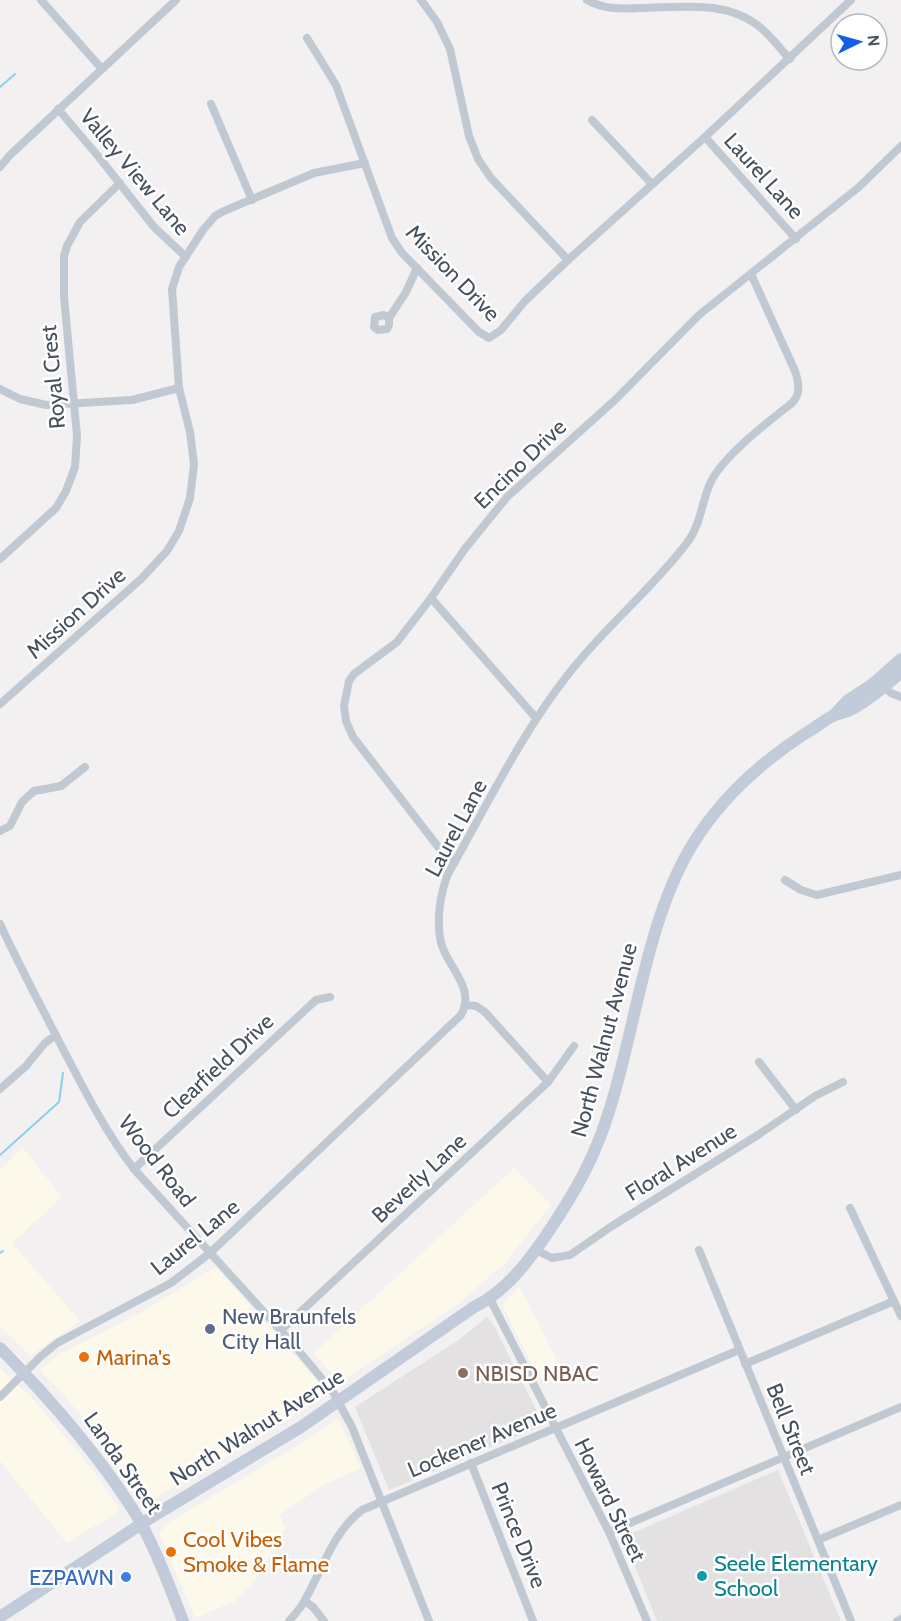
<svg xmlns="http://www.w3.org/2000/svg" width="901" height="1621" viewBox="0 0 901 1621" font-family="Cabin,sans-serif">
  <rect width="100%" height="100%" fill="#f2f0f0"/>
  <!-- commercial -->
  <g fill="#fdf9ea">
    <path d="M22,1147L62,1197L12,1243L80,1321L30,1356L0,1327V1170Z"/>
    <path d="M514,1168L551,1205L504,1264L455,1306L339,1383L314,1353Z"/>
    <path d="M215,1267L328,1393L247,1445L153,1499L140,1496L110,1451L65,1396L40,1370L60,1354L146,1310Z"/>
    <path d="M520,1287L561,1368L539,1378L502,1305Z"/>
    <path d="M0,1368L32,1398L89,1465L116,1504L118,1512L67,1543L0,1461Z"/>
    <path d="M338,1419L361,1468L327,1483L279,1515L285,1528L256,1579L235,1601L195,1618L159,1533L168,1523L287,1452Z"/>
  </g>
  <!-- education -->
  <g fill="#e3e1e2">
    <path d="M487,1317L493,1324L544,1425L389,1490L355,1407L460,1339Z"/>
    <path d="M778,1470L841,1621H657L623,1537Z"/>
  </g>
  <g fill="none" stroke-linecap="round" stroke-linejoin="round">
    <!-- stream -->
    <g stroke="#8acfee" stroke-width="2">
      <path d="M0,87L15,74"/>
      <path d="M0,1155L59,1102L63,1073"/>
      <path d="M0,1253L3,1251"/>
    </g>
    <!-- street -->
    <g stroke="#c0c9d2" stroke-width="8">
      <path d="M41,0L102,69"/>
      <path d="M421,0L437,22L450,49L469,136L478,159L491,178L568,260"/>
      <path d="M587,0C605,10 622,9 641,8C682,7 728,0 761,28C772,37 780,49 790,59"/>
      <path d="M307,38L336,85L392,238L402,253L479,332L489,338L501,330L525,301L568,260L705,137L851,0"/>
      <path d="M211,104L252,200"/>
      <path d="M58,109L98,156L154,227L186,257"/>
      <path d="M592,120L652,184"/>
      <path d="M705,137L796,239"/>
      <path d="M0,167L9,156L176,0"/>
      <path d="M389,318V325L387,329L378,330L374,327L375,317L384,315L389,318L406,292L417,268"/>
      <path d="M0,389L20,399L46,405L132,400L179,388"/>
      <path d="M0,559L56,508L66,491L75,467L77,436L64,297V256L67,246L80,222L120,183"/>
      <path d="M431,598L536,718"/>
      <path d="M884,687L891,693L901,697"/>
      <path d="M0,704L141,579L167,551L179,531L190,498L194,464L190,432L179,388L172,289L179,267L203,230L215,216L224,211L314,173L365,163"/>
      <path d="M0,831L10,826L22,802L34,791L61,786L85,767"/>
      <path d="M455,862L443,853L353,737L346,721L344,706L349,681L354,674L397,642L431,598L464,550L507,497L615,400L699,315L859,187L901,146"/>
      <path d="M785,880L801,890L817,895L901,875"/>
      <path d="M0,924C20,967 42,1008 64,1051C85,1091 106,1133 134,1169L293,1344L333,1392L352,1427L429,1621"/>
      <path d="M465,1005L476,1006L485,1012L548,1082"/>
      <path d="M759,1062L796,1110"/>
      <path d="M0,1089L26,1066L45,1043L56,1035"/>
      <path d="M134,1169L316,1000L330,997"/>
      <path d="M850,1208L901,1316"/>
      <path d="M536,1250L552,1258L570,1255L612,1226L758,1135L815,1096L843,1082"/>
      <path d="M699,1250L851,1621"/>
      <path d="M490,1299L609,1532L647,1621"/>
      <path d="M281,1330L548,1082L574,1046"/>
      <path d="M745,1364L894,1301"/>
      <path d="M0,1397L40,1357L57,1343L171,1283L210,1253L461,1015C476,988 448,968 441,943C436,921 440,894 448,874C486,807 522,732 570,672C605,627 651,590 686,544C700,527 701,506 709,486C719,459 769,421 792,403C801,394 799,383 795,371L751,274"/>
      <path d="M471,1463L533,1621"/>
      <path d="M609,1532L901,1407"/>
      <path d="M818,1540L901,1505"/>
      <path d="M305,1601L313,1607L324,1621"/>
      <path d="M289,1621C295,1614 302,1607 306,1598C323,1568 333,1532 362,1510L739,1350"/>
      <path d="M897,1621L901,1619"/>
    </g>
    <!-- secondary -->
    <g stroke="#c2cbd9" stroke-width="12">
      <path d="M834,715L847,701L874,683L901,659"/>
      <path d="M0,1348C49,1398 94,1449 132,1508C154,1543 168,1583 183,1621"/>
      <path d="M0,1617L155,1515L301,1427L474,1307C505,1292 528,1262 547,1234C576,1191 596,1156 611,1105C637,1021 647,917 694,842C723,796 761,762 806,733C815,728 824,720 833,716C840,713 848,712 854,708C871,698 887,685 901,672"/>
    </g>
  </g>
  <!-- markers -->
  <circle fill="#5c6f8a" stroke="#fff" stroke-width="2" cx="210" cy="1329" r="6"/>
  <g fill="#e8710a" stroke="#fff" stroke-width="2">
    <circle cx="84" cy="1357" r="6"/>
    <circle cx="171" cy="1552" r="6"/>
  </g>
  <circle fill="#8d6e63" stroke="#fff" stroke-width="2" cx="463" cy="1373" r="6"/>
  <circle fill="#0f9aa8" stroke="#fff" stroke-width="2" cx="702" cy="1576" r="6"/>
  <circle fill="#3f7fe0" stroke="#fff" stroke-width="2" cx="126" cy="1577" r="6"/>
  <g text-anchor="middle" dominant-baseline="central" stroke-width="5" stroke-linejoin="round" paint-order="stroke">
    <!-- street labels -->
    <g font-size="22" fill="#47515e" stroke="#fff">
      <text transform="translate(135 172) rotate(50)">Valley View Lane</text>
      <text transform="translate(764 176) rotate(48)">Laurel Lane</text>
      <text transform="translate(453 273) rotate(46)">Mission Drive</text>
      <text transform="translate(53 377) rotate(-95)">Royal Crest</text>
      <text transform="translate(520 464) rotate(-44)">Encino Drive</text>
      <text transform="translate(76 613) rotate(-42)">Mission Drive</text>
      <text transform="translate(456 828) rotate(-62)">Laurel Lane</text>
      <text transform="translate(604 1040) rotate(-75)">North Walnut Avenue</text>
      <text transform="translate(218 1066) rotate(-43)">Clearfield Drive</text>
      <text transform="translate(157 1161) rotate(52)">Wood Road</text>
      <text transform="translate(681 1162) rotate(-32)">Floral Avenue</text>
      <text transform="translate(419 1178) rotate(-43)">Beverly Lane</text>
      <text transform="translate(195 1237) rotate(-39)">Laurel Lane</text>
      <text transform="translate(257 1427) rotate(-32)">North Walnut Avenue</text>
      <text transform="translate(791 1429) rotate(68)">Bell Street</text>
      <text transform="translate(482 1440) rotate(-23)">Lockener Avenue</text>
      <text transform="translate(123 1463) rotate(55)">Landa Street</text>
      <text transform="translate(610 1500) rotate(64)">Howard Street</text>
      <text transform="translate(519 1535) rotate(68)">Prince Drive</text>
    </g>
    <!-- service labels -->
    <g font-size="22" fill="#4e5e75" stroke="#fff" text-anchor="start">
      <text x="222" y="1316">New Braunfels<tspan x="222" dy="25">City Hall</tspan></text>
    </g>
    <!-- food labels -->
    <g font-size="22" fill="#c56008" stroke="#fff" text-anchor="start">
      <text x="96" y="1357">Marina's</text>
      <text x="183" y="1539">Cool Vibes<tspan x="183" dy="25">Smoke &amp; Flame</tspan></text>
    </g>
    <!-- education labels -->
    <g font-size="22" fill="#785e54" stroke="#fff" text-anchor="start">
      <text x="475" y="1373">NBISD NBAC</text>
    </g>
    <!-- culture labels -->
    <g font-size="22" fill="#0d838f" stroke="#fff" text-anchor="start">
      <text x="714" y="1563">Seele Elementary<tspan x="714" dy="25">School</tspan></text>
    </g>
    <!-- shop labels -->
    <g font-size="22" fill="#366cbe" stroke="#fff" text-anchor="end">
      <text x="114" y="1577">EZPAWN</text>
    </g>
  </g>
  <!-- north arrow -->
  <g transform="translate(859 42) rotate(85)"><circle r="28" fill="#ffffff" stroke="#b5b9bf" stroke-width="1.5"/>
  <path d="M0-4.5L10 22L0 15L-10 22Z" fill="#155ce7"/>
  <text y="-9" font-size="16" font-weight="bold" text-anchor="middle" fill="#47515e">N</text>
  </g>
</svg>
